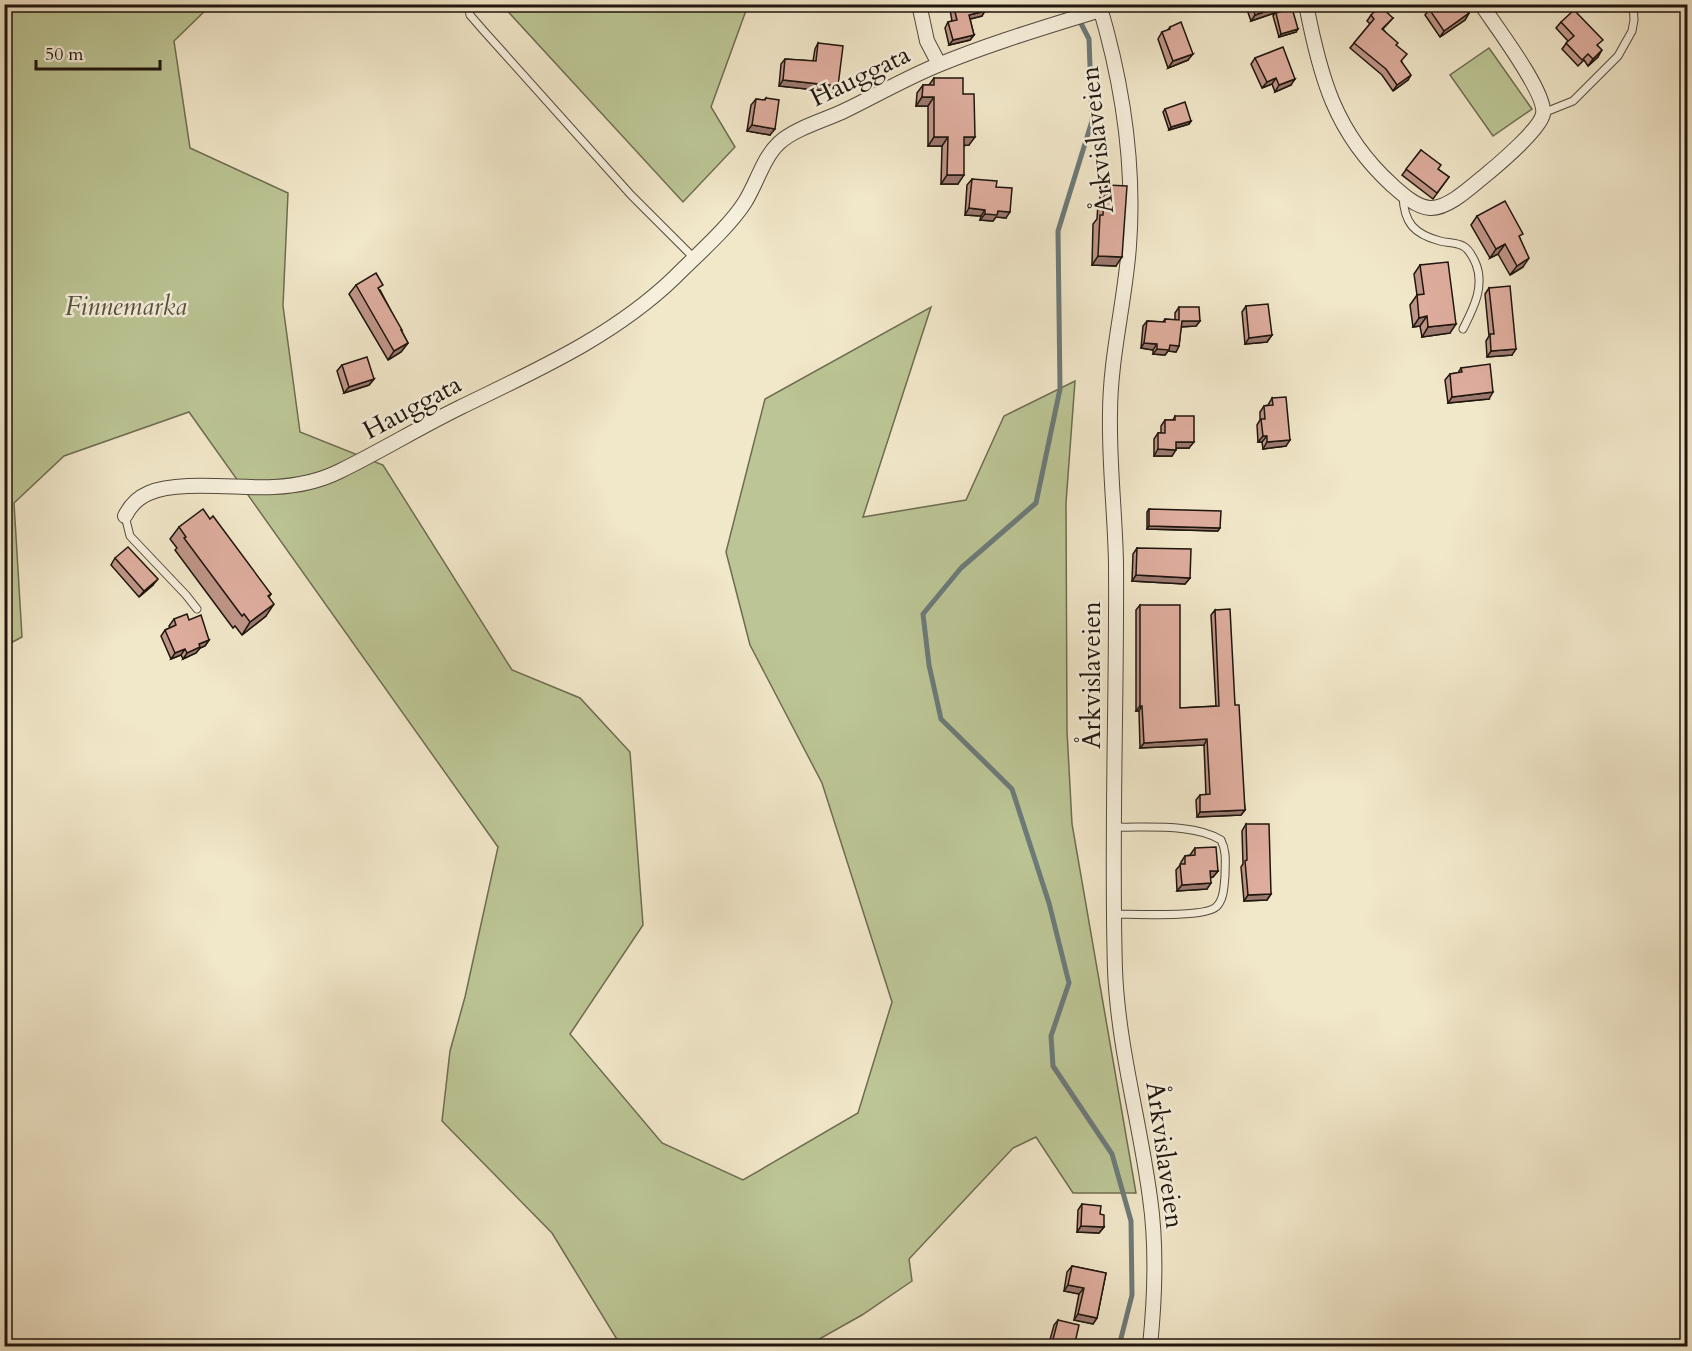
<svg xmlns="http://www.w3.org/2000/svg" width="1692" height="1351" viewBox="0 0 1692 1351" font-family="Cardo,serif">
  <rect width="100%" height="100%" fill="#f1e7c9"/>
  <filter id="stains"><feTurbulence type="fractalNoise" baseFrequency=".00333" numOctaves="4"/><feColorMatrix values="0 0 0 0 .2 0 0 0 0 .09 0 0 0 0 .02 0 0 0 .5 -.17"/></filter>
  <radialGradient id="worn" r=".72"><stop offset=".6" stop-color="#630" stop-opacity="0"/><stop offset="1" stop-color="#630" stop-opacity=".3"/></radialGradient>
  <!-- green -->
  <g fill="#bcc595" stroke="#6d6d51" stroke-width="1.5">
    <path d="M4,5H211L174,41L190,148L288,193L283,306L300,432L383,465L512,670L580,698L630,752L643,925L570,1034L662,1143L743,1180L858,1113L892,1002L822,783L750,645L726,552L765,399L931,307L863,517L966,500L1004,416L1075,381L1066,503L1067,731L1072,824L1136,1193H1073L1036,1137L1013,1148L909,1259L912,1281L862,1315L807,1346H621L552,1233L442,1121L450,1051L465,997L498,847L189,412L64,456L14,503L22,637L5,646Z"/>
    <path d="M502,5H748L711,107L735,147L683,202Z"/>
    <path d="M1489,48L1532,109L1493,136L1450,75Z"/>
  </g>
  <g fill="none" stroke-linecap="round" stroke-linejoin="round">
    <!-- stream -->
    <path stroke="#6c7a79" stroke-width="5" d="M1071,4L1089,39L1092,121L1058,231L1060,389L1036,503L961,568L923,614L929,665L941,719L1012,789L1049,903L1069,983L1051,1036L1053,1066L1112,1154L1131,1221L1132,1295L1119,1346"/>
    <!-- service casing -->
    <g stroke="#534a3c" stroke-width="9">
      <g id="service">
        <path d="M468,4L470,15L483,30L631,195L693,257"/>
        <path d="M1543,113L1573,101L1618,56L1632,31L1634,20L1633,4"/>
        <path d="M1403,196C1404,223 1414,234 1440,241C1447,243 1456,242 1463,246C1469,249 1473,257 1476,264C1485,287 1473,309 1463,329"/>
        <path d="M125,516L130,536L186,595L197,609"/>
        <path d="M1114,914C1133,914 1204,918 1216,907C1224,900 1224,886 1225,876C1225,863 1227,852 1221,840C1194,823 1146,828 1115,827"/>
      </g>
    </g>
    <!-- minor casing -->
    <g stroke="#534a3c" stroke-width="16">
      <g id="minor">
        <path d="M919,4L927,41L939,64"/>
        <path d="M1099,4C1122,81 1135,165 1129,246C1125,302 1110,357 1110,414C1109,464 1115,513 1116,563C1117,698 1111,834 1115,970C1118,1047 1140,1122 1150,1198C1157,1247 1155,1297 1150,1346"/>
        <path d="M1306,4C1320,77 1335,133 1392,185C1402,194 1416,207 1430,208C1449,209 1474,184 1488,173C1500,163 1540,129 1543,114C1547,93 1494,24 1481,4"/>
        <path d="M125,516C130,506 137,498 149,493C179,480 240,489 274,487C296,486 320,481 340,471C381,451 420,427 461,407C537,370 614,336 675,277C696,256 730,226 745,202C757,183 763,158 779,143C795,128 826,120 846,110C877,95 906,78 938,65C991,43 1046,27 1100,10"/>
      </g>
    </g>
    <!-- service -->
    <use href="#service" stroke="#f6efdc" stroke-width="7"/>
    <!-- minor -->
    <use href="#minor" stroke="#f6efdc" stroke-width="14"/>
  </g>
  <!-- wall -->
  <g fill="#bf9588" stroke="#1e150d" stroke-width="1.5">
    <path d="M949,4H984L982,16L970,19L974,35L970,40L949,45L945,28L948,22L952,21Z"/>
    <path d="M1245,4H1280L1281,6L1277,12L1296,32L1279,37L1273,16L1275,13L1251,21Z"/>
    <path d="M1430,4H1466L1464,6L1469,13L1465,20L1440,37L1425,15L1429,9L1432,7Z"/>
    <path d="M1596,4H1605L1600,9Z"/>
    <path d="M1371,15L1393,18L1383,29L1396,45L1408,80L1393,91L1382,75L1350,48L1370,24L1367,21Z"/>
    <path d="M1561,22L1598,46V57L1588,66L1584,60L1578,66L1562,49L1568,41L1556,28Z"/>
    <path d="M1170,27L1188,60L1168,68L1158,39L1162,32L1167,31Z"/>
    <path d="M818,43L834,92L779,86L781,64L785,59L813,61L815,49Z"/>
    <path d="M1255,58L1291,85L1275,92L1272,84L1262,88L1251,64Z"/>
    <path d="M934,78L963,94L969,145H964L958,184H941L942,146H928V106H916L917,93L923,85H929Z"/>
    <path d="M766,98L770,135L747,131L751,105L756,99L764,100Z"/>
    <path d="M1165,109L1191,121L1189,124L1169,130L1163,112Z"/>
    <path d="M1421,150L1438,169L1449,177L1433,199L1402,175Z"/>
    <path d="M972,179L996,187L1006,218L996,217L993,221L980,220L981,216L965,215L967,185Z"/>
    <path d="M1107,185L1116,266L1092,265L1093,224L1097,219L1098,203L1100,199V194Z"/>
    <path d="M1477,216L1520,238L1523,267L1510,275L1498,254L1490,258L1471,225Z"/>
    <path d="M1420,265L1450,333L1422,337L1420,326L1413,327L1410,305L1417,295L1414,274Z"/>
    <path d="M356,285L380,290L408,343L401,352L388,360L349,294Z"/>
    <path d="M1489,288L1512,355L1487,357L1486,341L1489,336L1485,294Z"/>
    <path d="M1246,306L1272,335L1267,342L1245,344L1242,312Z"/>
    <path d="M1179,307L1200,321L1196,326L1181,327L1179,346L1176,352L1168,351L1165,355L1153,354V350L1141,348L1143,326L1147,321L1163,322L1165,319L1175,320V313Z"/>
    <path d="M342,365L374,379L369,385L344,393L337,371Z"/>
    <path d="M1461,368L1489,399L1448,403L1445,380L1450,374L1458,373Z"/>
    <path d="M1272,398L1286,446L1263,449L1262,442H1258L1257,425L1260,420V412L1264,406L1268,405Z"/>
    <path d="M1175,416L1189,448H1176L1172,456H1154V439L1158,433H1161V426L1165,420H1173Z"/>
    <path d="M1149,509L1218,531L1147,529V512Z"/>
    <path d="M179,527L271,594L269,597L266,616L242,635L235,626L233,628L175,550L177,548L170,539Z"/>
    <path d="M1137,548L1190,578L1185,584L1132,581L1133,554Z"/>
    <path d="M115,558L153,585L139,597L111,565Z"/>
    <path d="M1140,605L1180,708L1216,706L1211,615L1215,610L1235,705L1245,810L1241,815L1197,817L1196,800L1200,795H1206L1204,745L1140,748L1139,711H1136V610Z"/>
    <path d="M174,619L189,620L209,640L205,646L200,648L196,653L183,659L181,655L171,659L161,636L165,630L170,628L169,626Z"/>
    <path d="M1246,824L1271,894L1267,900L1244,901L1241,867L1243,864L1242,831Z"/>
    <path d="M1195,848L1218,871L1213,877H1211L1207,889L1177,891L1176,870L1181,864V862L1185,856L1190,855Z"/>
    <path d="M1082,1204L1100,1214L1104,1227L1099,1233L1077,1232L1078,1210Z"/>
    <path d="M1072,1266L1106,1273L1097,1318L1093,1324L1074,1320L1079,1294L1064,1291L1067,1272Z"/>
    <path d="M1058,1320L1074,1347H1048L1054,1325Z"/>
  </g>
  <!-- shaded-wall -->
  <g fill="#9b796f" stroke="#1e150d" stroke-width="1.5">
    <path d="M1281,6L1277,12L1251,21L1255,15Z"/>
    <path d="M985,11L982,16L966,20L969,15Z"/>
    <path d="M1469,13L1465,20L1440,37L1444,31Z"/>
    <path d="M1298,29L1296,32L1279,37L1281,34Z"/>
    <path d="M974,35L970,40L949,45L953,40Z"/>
    <path d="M1602,50L1598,57L1588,66L1593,59Z"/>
    <path d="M1193,54L1188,60L1168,68L1173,61Z"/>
    <path d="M1411,75L1408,80L1393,91L1397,85Z"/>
    <path d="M1276,78L1272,84L1262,88L1267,82Z"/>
    <path d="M1295,79L1291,85L1275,92L1279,85Z"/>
    <path d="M783,80L838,86L834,92L779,86Z"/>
    <path d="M922,97H934L928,106H916Z"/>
    <path d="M1191,121L1189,124L1169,130L1171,127Z"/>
    <path d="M752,125L775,129L770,135L747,131Z"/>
    <path d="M934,137H948L942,146H928Z"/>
    <path d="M964,137H975L969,145L958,146Z"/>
    <path d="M947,175H964L958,184H941Z"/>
    <path d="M969,208L985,210L981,216L965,215Z"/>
    <path d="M998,211L1010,212L1006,218L996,217L993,221L980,220L985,214Z"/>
    <path d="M1505,244L1498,254L1490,258L1496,249Z"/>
    <path d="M1098,256L1122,257L1116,266L1092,265Z"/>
    <path d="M1529,258L1523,267L1510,275L1517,266Z"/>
    <path d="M1427,316L1420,326L1413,327L1419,318Z"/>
    <path d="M1182,321H1200L1196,326L1178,327Z"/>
    <path d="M1456,324L1450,333L1422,337L1428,327Z"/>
    <path d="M1272,335L1267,342L1245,344L1249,338Z"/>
    <path d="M408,343L401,352L388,360L394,351Z"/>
    <path d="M1144,343L1157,344L1153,350L1141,348Z"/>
    <path d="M1170,345L1179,346L1176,352L1168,351L1165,355L1153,354L1157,349Z"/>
    <path d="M1516,349L1512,355L1487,357L1491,351Z"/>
    <path d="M374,379L369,385L344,393L349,387Z"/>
    <path d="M1493,392L1489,399L1448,403L1452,397Z"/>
    <path d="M1263,436H1267L1262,442H1258Z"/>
    <path d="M1290,440L1286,446L1263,449L1267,442Z"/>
    <path d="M1176,442H1194L1189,448H1172Z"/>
    <path d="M1158,449L1176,450L1172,456H1154Z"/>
    <path d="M1149,526L1220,528L1218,531L1147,529Z"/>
    <path d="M1136,575L1190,578L1185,584L1132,581Z"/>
    <path d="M158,579L153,585L139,597L144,591Z"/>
    <path d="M274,604L266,616L242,635L250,622Z"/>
    <path d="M209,640L205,646L200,648L196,653L183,659L187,653L199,644Z"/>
    <path d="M185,649L181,655L171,659L175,653Z"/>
    <path d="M1140,706H1142L1139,711H1136Z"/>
    <path d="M1207,739L1204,745L1140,748L1144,743Z"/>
    <path d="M1245,810L1241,815L1197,817L1200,812Z"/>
    <path d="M1210,871H1218L1213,877H1206Z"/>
    <path d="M1211,883L1207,889L1177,891L1182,885Z"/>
    <path d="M1271,894L1267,900L1244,901L1248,895Z"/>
    <path d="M1081,1226L1104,1227L1099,1233L1077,1232Z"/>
    <path d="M1068,1285L1084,1288L1079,1294L1064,1291Z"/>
    <path d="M1078,1314L1097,1318L1093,1324L1074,1320Z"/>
  </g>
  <!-- building -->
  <g fill="#dead9e" stroke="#1e150d" stroke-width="1.5">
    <path d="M953,4H984L985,11L969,15L974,35L953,40L948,22L957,20Z"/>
    <path d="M1252,4H1280L1281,6L1255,15Z"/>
    <path d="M1435,4H1463L1469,13L1444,31L1429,9Z"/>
    <path d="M1380,6L1393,18L1382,29L1398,43L1396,45L1407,54L1401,61L1411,75L1397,85L1386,69L1354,43L1374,19L1371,15Z"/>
    <path d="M1292,8L1298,29L1281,34L1276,13Z"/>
    <path d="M1574,10L1603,40L1597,45L1602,50L1593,59L1588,54L1582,60L1566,43L1574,36L1561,22Z"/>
    <path d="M1181,22L1193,54L1173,61L1162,32L1170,29V27Z"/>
    <path d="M818,43L843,46L838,86L783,80L785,59L816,61Z"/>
    <path d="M1283,47L1295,79L1279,85L1276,78L1267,82L1255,58Z"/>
    <path d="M934,78H963V94H974L975,137H964V175H947L948,137H934V97H922L923,85H934Z"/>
    <path d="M766,98L779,100L775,129L752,125L756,99L765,100Z"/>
    <path d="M1185,102L1191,121L1171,127L1165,109Z"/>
    <path d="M1421,150L1441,165L1438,169L1449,177L1437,193L1406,169Z"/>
    <path d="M972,179L997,181L996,187L1012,188L1010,212L998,211L997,215L985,214V210L969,208Z"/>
    <path d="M1107,185L1127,186L1122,257L1098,256L1100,215H1103L1104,194H1107Z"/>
    <path d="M1505,201L1523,234L1519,236L1529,258L1517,266L1505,244L1496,249L1477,216Z"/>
    <path d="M1448,262L1456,324L1428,327L1427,316L1419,318L1417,295L1424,294L1420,265Z"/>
    <path d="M376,273L383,285L378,288L402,330H401L408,343L394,351L356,285Z"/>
    <path d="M1510,286L1516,349L1491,351L1490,334H1494L1489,288Z"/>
    <path d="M1268,304L1272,335L1249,338L1246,306Z"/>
    <path d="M1179,307H1199L1200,321H1182L1179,346L1170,345L1169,350L1157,349V344L1144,343L1147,321L1165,322V319L1179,320Z"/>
    <path d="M367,357L374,379L349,387L342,365Z"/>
    <path d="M1490,364L1493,392L1452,397L1450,374L1462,372L1461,368Z"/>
    <path d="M1286,397L1290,440L1267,442V436H1263L1261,419H1265L1264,406L1273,405L1272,398Z"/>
    <path d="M1175,416H1194V442H1176V450L1158,449V433H1165V420H1175Z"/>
    <path d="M203,509L210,519L213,516L271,594L268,596L274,604L250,622L244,614L242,616L184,538L186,537L179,527Z"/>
    <path d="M1149,509L1221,511L1220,528L1149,526Z"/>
    <path d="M128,547L158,579L144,591L115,558Z"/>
    <path d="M1137,548L1191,549L1190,578L1136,575Z"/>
    <path d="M1140,605H1180V708L1219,706L1215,610L1230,609L1235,705H1239L1245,810L1200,812V795L1210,794L1207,739L1144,743L1142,706H1140Z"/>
    <path d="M187,614L189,620L201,615L209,640L199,644L200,647L187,653L185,649L175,653L165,630L176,625L174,619Z"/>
    <path d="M1246,824H1269L1271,894L1248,895L1245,861L1247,860Z"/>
    <path d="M1216,847L1218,871H1210L1211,883L1182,885L1180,864H1185V856L1195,855V848Z"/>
    <path d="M1082,1204L1101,1206L1100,1214L1104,1215V1227L1081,1226Z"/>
    <path d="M1072,1266L1106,1273L1097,1318L1078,1314L1084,1288L1068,1285Z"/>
    <path d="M1058,1320L1079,1325L1074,1347H1051Z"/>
  </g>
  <g text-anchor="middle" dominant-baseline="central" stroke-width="5" stroke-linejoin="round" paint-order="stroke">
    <!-- street labels -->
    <g font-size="26" fill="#1e150d" stroke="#f6efdc">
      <text transform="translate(860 76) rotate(-26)">Hauggata</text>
      <text transform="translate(1097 140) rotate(-96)">Årkvislaveien</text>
      <text transform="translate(412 407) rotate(-28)">Hauggata</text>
      <text transform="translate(1091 675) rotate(-90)">Årkvislaveien</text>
      <text transform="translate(1165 1155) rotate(82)">Årkvislaveien</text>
    </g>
    <!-- park labels -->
    <g font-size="26" font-style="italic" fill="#55533d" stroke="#f6efdc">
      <text x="126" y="306">Finnemarka</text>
    </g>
  </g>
  <!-- margin -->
  <rect width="1692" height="1351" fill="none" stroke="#f1e7c9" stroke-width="24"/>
  <rect x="6" y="6" width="1680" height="1339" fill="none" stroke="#1e150d" stroke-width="3"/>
  <rect x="12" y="12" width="1668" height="1327" fill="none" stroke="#1e150d" stroke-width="1.5"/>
  <!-- scale -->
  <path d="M36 60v9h124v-9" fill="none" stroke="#1e150d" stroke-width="3"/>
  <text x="45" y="60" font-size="18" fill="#1e150d" stroke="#f6efdc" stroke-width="4.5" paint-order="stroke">50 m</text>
  <rect width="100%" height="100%" filter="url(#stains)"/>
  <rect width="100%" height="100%" fill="url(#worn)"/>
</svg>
